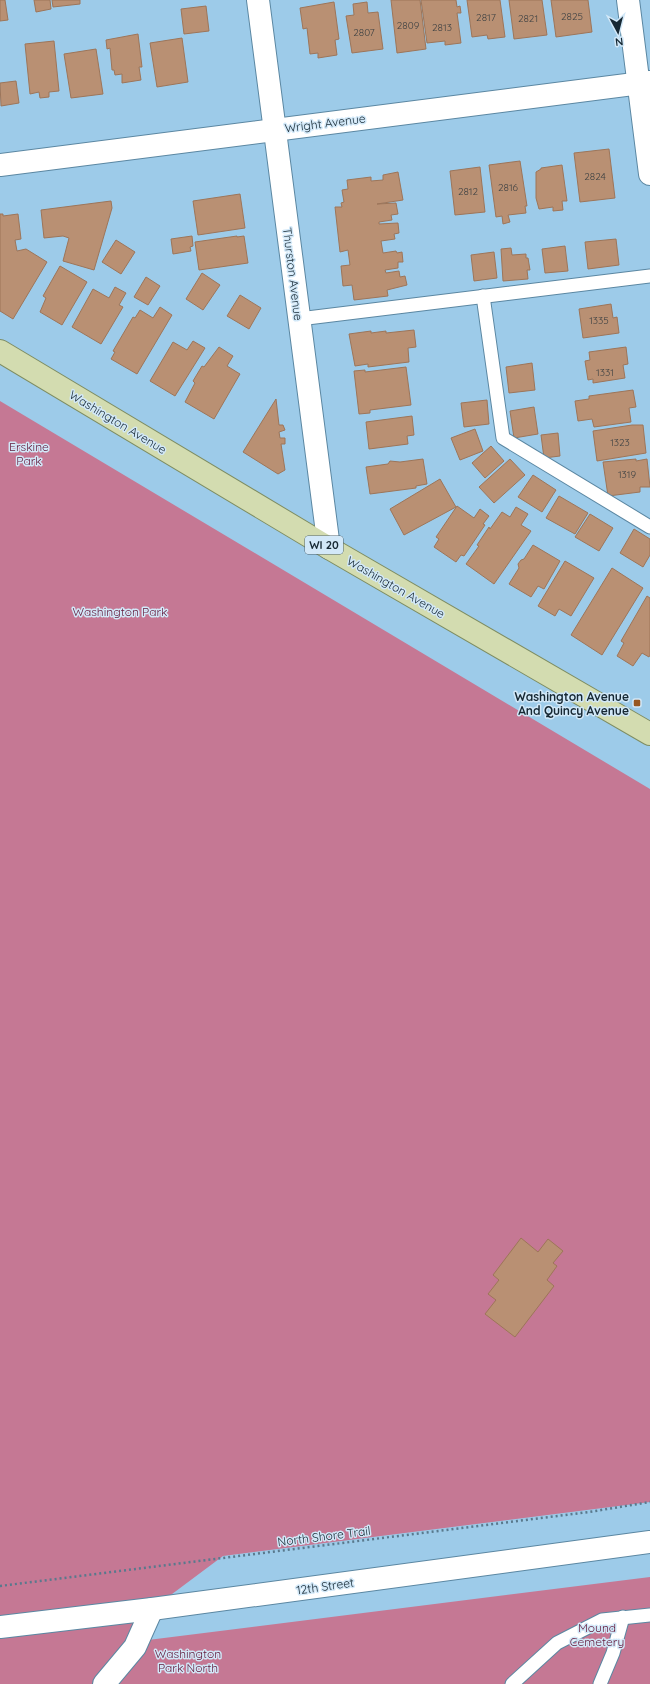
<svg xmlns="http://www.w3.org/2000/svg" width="650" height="1684" viewBox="0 0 650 1684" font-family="Quicksand,sans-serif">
  <rect width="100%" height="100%" fill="#9dcbe9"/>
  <!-- green -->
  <path fill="#c57894" d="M0,401L650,789V1502L223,1556L152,1609L124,1643L650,1577V1684H0Z"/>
  <!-- building -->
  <g fill="#b99073" stroke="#9d7559">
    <path d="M0,0H5L8,20L0,21Z"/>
    <path d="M34,0H50L51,9L36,12Z"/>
    <path d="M52,0H80V4L53,7Z"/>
    <path d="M391,0H420L426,49L397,53Z"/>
    <path d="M421,0H456L457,7L460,6L461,13H457L461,43L445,45V41L427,43Z"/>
    <path d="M467,0H500L505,37L488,39L487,35L472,37Z"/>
    <path d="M509,0H542L547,35L514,39Z"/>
    <path d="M551,0H588L592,32L556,37Z"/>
    <path d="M334,2L339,39L335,40L337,55L318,58V53L310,54L307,28L303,29L300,8Z"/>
    <path d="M367,2L368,13L378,12L383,49L352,53L346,16L354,15L353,4Z"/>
    <path d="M206,6L209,31L184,34L181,9Z"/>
    <path d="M138,34L142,67H139L141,80L122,83V74L115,75L114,70H112L110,48L107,49L106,40Z"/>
    <path d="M182,38L188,82L157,87L150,43Z"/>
    <path d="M54,41L59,91L49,92V97L40,98L39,92L30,94L25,44Z"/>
    <path d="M96,49L103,94L71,98L64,54Z"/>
    <path d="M16,81L19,103L1,106L0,83Z"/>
    <path d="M609,149L615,198L580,202L574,153Z"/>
    <path d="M520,161L527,206H525L526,213L508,215L510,222L503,224L502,216L496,217L489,165Z"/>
    <path d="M562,165L567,201H562L563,210L553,211V207L539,209L536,198V172L541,169V168Z"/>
    <path d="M480,167L485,212L455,215L450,171Z"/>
    <path d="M398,172L403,200L377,204L396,203L398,214L391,215L392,220L379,222V224L398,223L399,233L394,234L395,239L381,241L383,253L396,251L397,253L402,252L403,262H398V268L385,270L386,273L399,271L400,277L405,276L407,285L387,290L388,296L354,300L352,285L343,286L341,266L350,265L348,250L340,252L335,207H342L341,203L344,202L342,190L348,189L347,180L371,177V181L383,180V175Z"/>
    <path d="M240,194L245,228L198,235L193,201Z"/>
    <path d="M111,201L112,208L94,270L63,261L69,238L63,236L44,238L41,210Z"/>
    <path d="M0,214H3V216L18,214L21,239L15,240L17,251L26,249L47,262L13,319L0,311Z"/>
    <path d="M192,236L193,246L190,247L191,251L173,254L171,239Z"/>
    <path d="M237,236V237L244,236L248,263L199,270L195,242Z"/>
    <path d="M616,239L619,265L588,269L585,242Z"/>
    <path d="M116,240L135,252L121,274L102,262Z"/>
    <path d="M565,246L568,271L545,273L542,249Z"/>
    <path d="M511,248L512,255L526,254V258H528L530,270H527L528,279L503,281L501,249Z"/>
    <path d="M494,252L497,278L474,281L471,255Z"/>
    <path d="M60,266L87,282L62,325L40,312L46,298L43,296Z"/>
    <path d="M202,273L220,285L203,310L186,299Z"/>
    <path d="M146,277L160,286L148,305L134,297Z"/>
    <path d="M115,287L126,293L119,305L123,307L101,344L72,327L93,289L109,298Z"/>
    <path d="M240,295L261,308L249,329L227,316Z"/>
    <path d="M611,304L613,318L617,317L619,333L583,338L579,309Z"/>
    <path d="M160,307L172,315L137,374L111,359L115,352L113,351L133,317L135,318L140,310L153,318Z"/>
    <path d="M414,330L416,347L408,348L409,362L368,367V364L355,366L349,334L371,331V333L386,331V333Z"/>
    <path d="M193,341L205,348L175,396L150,381L173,342L187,350Z"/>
    <path d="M219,347L233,356L227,366L240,374L214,419L185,402L195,383L193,381L202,366L204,367Z"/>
    <path d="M626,347L628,364L623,365L625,378L593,383V379L588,380L585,361L590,360L589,352Z"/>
    <path d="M532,363L535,390L509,393L506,367Z"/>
    <path d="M406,367L411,405L370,410V413L359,414L354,371L365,370V372Z"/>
    <path d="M633,390L636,407L629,408L631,422L594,427L592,419L578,421L575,401L589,399V396Z"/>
    <path d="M276,399L279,425H283L285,430L279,432L280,438H285V444H281L285,470L278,474L243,452Z"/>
    <path d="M487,400L489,424L464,427L461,403Z"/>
    <path d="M534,407L538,434L514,438L510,411Z"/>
    <path d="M412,416L414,435L407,436L408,444L369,449L366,422Z"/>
    <path d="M632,425H643L646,453L597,461L593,431Z"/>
    <path d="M475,429L483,451L460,460L451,438Z"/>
    <path d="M558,433L560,456L544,458L541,435Z"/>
    <path d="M491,446L504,461L485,478L472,463Z"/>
    <path d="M423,459L427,484L416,486V488L370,494L366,467L388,464L390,461L400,462Z"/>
    <path d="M510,459L525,475L494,503L479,487Z"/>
    <path d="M636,459V461L647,459L650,487H640V492L608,496L603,462Z"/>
    <path d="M533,475L556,490L542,512L518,497Z"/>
    <path d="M440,479L456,507L404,535L390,509Z"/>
    <path d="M559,496L588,513L575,534L546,518Z"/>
    <path d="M457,506L474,518L480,509L489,516L483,524L485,525L464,556L461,555L456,562L434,547L439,539L436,537Z"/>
    <path d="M516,507L528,514L521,525L531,531L494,584L466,564L479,546L477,545L489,527L490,529L502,512L510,517Z"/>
    <path d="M590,514L613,528L599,551L575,537Z"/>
    <path d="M634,529L650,539V555L643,567L620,553Z"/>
    <path d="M533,545L560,561L544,589L538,586L531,597L509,584L519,568L518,564L521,560L524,559Z"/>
    <path d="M565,561L594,578L571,616L559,609L555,616L538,606Z"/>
    <path d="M612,568L643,588L602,655L571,635Z"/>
    <path d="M647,596L650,598V655L649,657L642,653L633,666L617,656L624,643L621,641Z"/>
    <path d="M521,1238L538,1252L548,1239L563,1251L553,1263L557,1266L547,1280L554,1286L515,1337L485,1314L496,1300L488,1294L499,1280L493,1275Z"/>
  </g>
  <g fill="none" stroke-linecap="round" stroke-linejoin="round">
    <!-- service casing -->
    <g stroke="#5b87a2" stroke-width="15">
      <g id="service">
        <path d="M483,296L503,438L650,527"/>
        <path d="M299,319L650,276"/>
        <path d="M512,1684L557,1643L602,1620L650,1615"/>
        <path d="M600,1684L613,1653L623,1617"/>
      </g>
    </g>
    <!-- minor casing -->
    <g stroke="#5b87a2" stroke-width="24">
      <g id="minor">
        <path d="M258,0L329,548"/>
        <path d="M628,0L650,174"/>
        <path d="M0,165L650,82"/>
        <path d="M104,1684L135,1647L152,1609"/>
      </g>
    </g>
    <!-- tertiary casing -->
    <g stroke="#5b87a2" stroke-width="24">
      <path id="tertiary" d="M0,1627L152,1609L650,1542"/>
    </g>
    <!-- primary casing -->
    <g stroke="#7e8d62" stroke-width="24">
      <path id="primary" d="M0,351L329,548L650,734"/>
    </g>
    <!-- path -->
    <path stroke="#59798d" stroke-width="2.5" stroke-dasharray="2 3" stroke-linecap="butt" d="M0,1586L589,1512L650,1502"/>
    <!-- service -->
    <use href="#service" stroke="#fff" stroke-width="13"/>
    <!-- minor -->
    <use href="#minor" stroke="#fff" stroke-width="22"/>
    <!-- tertiary -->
    <use href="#tertiary" stroke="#fff" stroke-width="22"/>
    <!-- primary -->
    <use href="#primary" stroke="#d3dcb0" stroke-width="22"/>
  </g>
  <!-- markers -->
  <rect fill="#975721" stroke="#d2e8f8" stroke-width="1.5" x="633" y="699" width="8" height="8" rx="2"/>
  <g text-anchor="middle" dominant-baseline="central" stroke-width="3" stroke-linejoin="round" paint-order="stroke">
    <!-- number labels -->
    <g font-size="10" fill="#3f4243">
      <text x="572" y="16">2825</text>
      <text x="486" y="17">2817</text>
      <text x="528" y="18">2821</text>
      <text x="408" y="25">2809</text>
      <text x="442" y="27">2813</text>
      <text x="364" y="32">2807</text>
      <text x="595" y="176">2824</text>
      <text x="508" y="187">2816</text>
      <text x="468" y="191">2812</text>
      <text x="599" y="320">1335</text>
      <text x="605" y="372">1331</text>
      <text x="620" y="442">1323</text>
      <text x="627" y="474">1319</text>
    </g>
    <!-- shield labels -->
    <rect fill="#d2e8f8" stroke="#4e626e" stroke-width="1" x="305" y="536" width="38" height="18" rx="3"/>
    <g font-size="11" font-weight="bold" fill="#162833">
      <text x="324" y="545">WI 20</text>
    </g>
    <!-- street labels -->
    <g font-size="12" fill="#162833" stroke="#d2e8f8">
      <text transform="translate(325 123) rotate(-7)">Wright Avenue</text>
      <text transform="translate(293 274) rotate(83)">Thurston Avenue</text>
      <text transform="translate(118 422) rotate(31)">Washington Avenue</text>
      <text transform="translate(396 587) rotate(30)">Washington Avenue</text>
      <text transform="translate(324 1536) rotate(-7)">North Shore Trail</text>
      <text transform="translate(325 1586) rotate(-8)">12th Street</text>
    </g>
    <!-- park labels -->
    <g font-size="12" fill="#621739" stroke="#d2e8f8">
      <text x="29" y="446">Erskine<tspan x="29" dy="14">Park</tspan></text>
      <text x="120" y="611">Washington Park</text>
      <text x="597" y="1627">Mound<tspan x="597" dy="14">Cemetery</tspan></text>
      <text x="188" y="1653">Washington<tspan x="188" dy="14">Park North</tspan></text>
    </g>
    <!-- poi labels -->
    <g font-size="12" font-weight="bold" fill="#162833" stroke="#d2e8f8" text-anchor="end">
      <text x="629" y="696">Washington Avenue<tspan x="629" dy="14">And Quincy Avenue</tspan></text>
    </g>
  </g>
  <!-- north arrow -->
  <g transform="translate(618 32) rotate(173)" stroke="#d2e8f8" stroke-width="3" paint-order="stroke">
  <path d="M0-3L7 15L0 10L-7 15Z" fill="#162833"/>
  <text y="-6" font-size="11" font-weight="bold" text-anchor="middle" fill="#162833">N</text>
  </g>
</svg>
